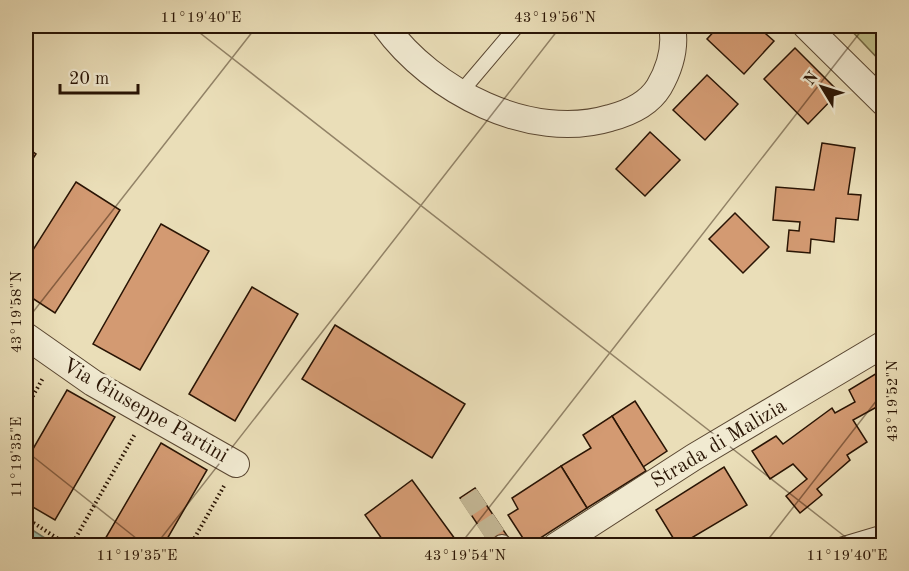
<svg xmlns="http://www.w3.org/2000/svg" width="909" height="571" viewBox="0 0 909 571" font-family="'Old Standard TT',serif">
  <rect width="100%" height="100%" fill="#eadeb8"/>
  <filter id="stains"><feTurbulence type="fractalNoise" baseFrequency=".00333" numOctaves="4"/><feColorMatrix values="0 0 0 0 .2 0 0 0 0 .09 0 0 0 0 .02 0 0 0 .5 -.17"/></filter>
  <radialGradient id="worn" r=".72"><stop offset=".6" stop-color="#630" stop-opacity="0"/><stop offset="1" stop-color="#630" stop-opacity=".3"/></radialGradient>
  <!-- green -->
  <path fill="#bfbf89" stroke="#746a46" stroke-width="1.5" d="M847,26H883V64Z"/>
  <!-- water -->
  <path fill="#99bdaa" stroke="#6c7968" stroke-width="1.5" d="M26,526L56,545H35L26,539Z"/>
  <!-- building -->
  <g fill="#d39a72" stroke="#291404" stroke-width="1.5">
    <path d="M719,26H757L774,41L744,74L707,39Z"/>
    <path d="M795,48L839,92L808,124L764,79Z"/>
    <path d="M707,75L738,104L705,140L673,110Z"/>
    <path d="M650,132L680,160L645,196L616,169Z"/>
    <path d="M822,143L855,148L848,194L861,195L858,220L836,218L834,242L811,239L810,253L787,251L789,230L799,231L800,222L773,220L776,187L814,190Z"/>
    <path d="M26,147L36,154L26,169Z"/>
    <path d="M76,182L120,210L55,313L26,294V261Z"/>
    <path d="M735,213L769,247L743,273L709,239Z"/>
    <path d="M161,224L209,251L140,370L93,344Z"/>
    <path d="M252,287L298,314L235,421L189,394Z"/>
    <path d="M335,325L465,404L432,458L302,379Z"/>
    <path d="M882,370L884,403L853,420L867,442L847,455L850,460L817,489L822,495L800,513L786,496L807,479L793,464L770,479L752,451L776,436L783,444L832,408L835,413L855,402L849,390Z"/>
    <path d="M67,390L115,417L55,520L26,503V461Z"/>
    <path d="M635,401L667,451L643,467L612,416Z"/>
    <path d="M612,416L646,471L587,508L561,466L591,448L583,435Z"/>
    <path d="M161,443L207,470L163,546H101Z"/>
    <path d="M561,466L587,508L528,546L508,515L518,509L512,498Z"/>
    <path d="M724,467L747,505L678,546L656,510Z"/>
    <path d="M412,480L455,539L447,546H387L365,515Z"/>
    <path d="M475,488L510,540L501,546H492L460,498Z"/>
  </g>
  <g fill="none" stroke-linecap="round" stroke-linejoin="round">
    <!-- pedestrian-tunnel -->
    <path stroke="#c3b694" stroke-width="20" stroke-dasharray="20 10" stroke-linecap="butt" d="M468,494L502,545"/>
    <!-- service casing -->
    <g stroke="#594631" stroke-width="16">
      <g id="service">
        <path d="M461,92L517,26"/>
        <path d="M837,546L884,532"/>
      </g>
    </g>
    <!-- pedestrian casing -->
    <g stroke="#594631" stroke-width="22">
      <path id="pedestrian" d="M502,545L503,546"/>
    </g>
    <!-- minor casing -->
    <g stroke="#594631" stroke-width="28">
      <g id="minor">
        <path d="M385,26C432,91 530,142 610,118C629,113 648,105 659,87C670,68 676,47 672,26"/>
        <path d="M806,26L884,103"/>
        <path d="M26,336L93,383L236,464"/>
        <path d="M556,546L694,457L884,344"/>
      </g>
    </g>
    <!-- path -->
    <g stroke="#291404" stroke-width="4" stroke-dasharray="1.5 3" stroke-linecap="butt">
      <path d="M26,408L43,378"/>
      <path d="M26,518L69,546"/>
      <path d="M71,546L135,434"/>
      <path d="M190,546L224,486"/>
    </g>
    <!-- service -->
    <use href="#service" stroke="#f1ead1" stroke-width="14"/>
    <!-- pedestrian -->
    <use href="#pedestrian" stroke="#f1ead1" stroke-width="20"/>
    <!-- minor -->
    <use href="#minor" stroke="#f1ead1" stroke-width="26"/>
  </g>
  <!-- ticks -->
  <path fill="none" stroke="#291404" stroke-width="1.5" stroke-opacity="0.45" d="M191,26L857,546M26,321L257,26M26,451L146,546M155,546L561,26M459,546L865,26M763,546L884,391"/>
  <g text-anchor="middle" dominant-baseline="central" stroke-width="6" stroke-linejoin="round" paint-order="stroke">
    <!-- street labels -->
    <g font-size="21" fill="#291404" stroke="#f1ead1">
      <text transform="translate(145 411) rotate(30)">Via Giuseppe Partini</text>
      <text transform="translate(719 444) rotate(-31)">Strada di Malizia</text>
    </g>
  </g>
  <!-- margin -->
  <rect width="909" height="571" fill="none" stroke="#eadeb8" stroke-width="66"/>
  <!-- north arrow -->
  <g transform="translate(822 87) rotate(308)" stroke="#f1ead1" stroke-width="4.5" paint-order="stroke">
  <path d="M0-4.5L10 22L0 15L-10 22Z" fill="#291404"/>
  <text y="-9" font-size="16" font-weight="bold" text-anchor="middle" fill="#291404">N</text>
  </g>
  <!-- scale -->
  <path d="M60 84v9h78v-9" fill="none" stroke="#291404" stroke-width="3"/>
  <text x="69" y="84" font-size="18" fill="#291404" stroke="#f1ead1" stroke-width="4.5" paint-order="stroke">20 m</text>
  <rect x="33" y="33" width="843" height="505" fill="none" stroke="#291404" stroke-width="2"/>
  <g font-size="15" text-anchor="middle" fill="#291404">
    <text x="201" y="22">11°19'40"E</text>
    <text x="555" y="22">43°19'56"N</text>
    <text transform="translate(16 312) rotate(-90)" y="5">43°19'58"N</text>
    <text transform="translate(892 401) rotate(-90)" y="5">43°19'52"N</text>
    <text transform="translate(16 457) rotate(-90)" y="5">11°19'35"E</text>
    <text x="137" y="560">11°19'35"E</text>
    <text x="465" y="560">43°19'54"N</text>
    <text x="847" y="560">11°19'40"E</text>
  </g>
  <rect width="100%" height="100%" filter="url(#stains)"/>
  <rect width="100%" height="100%" fill="url(#worn)"/>
</svg>
